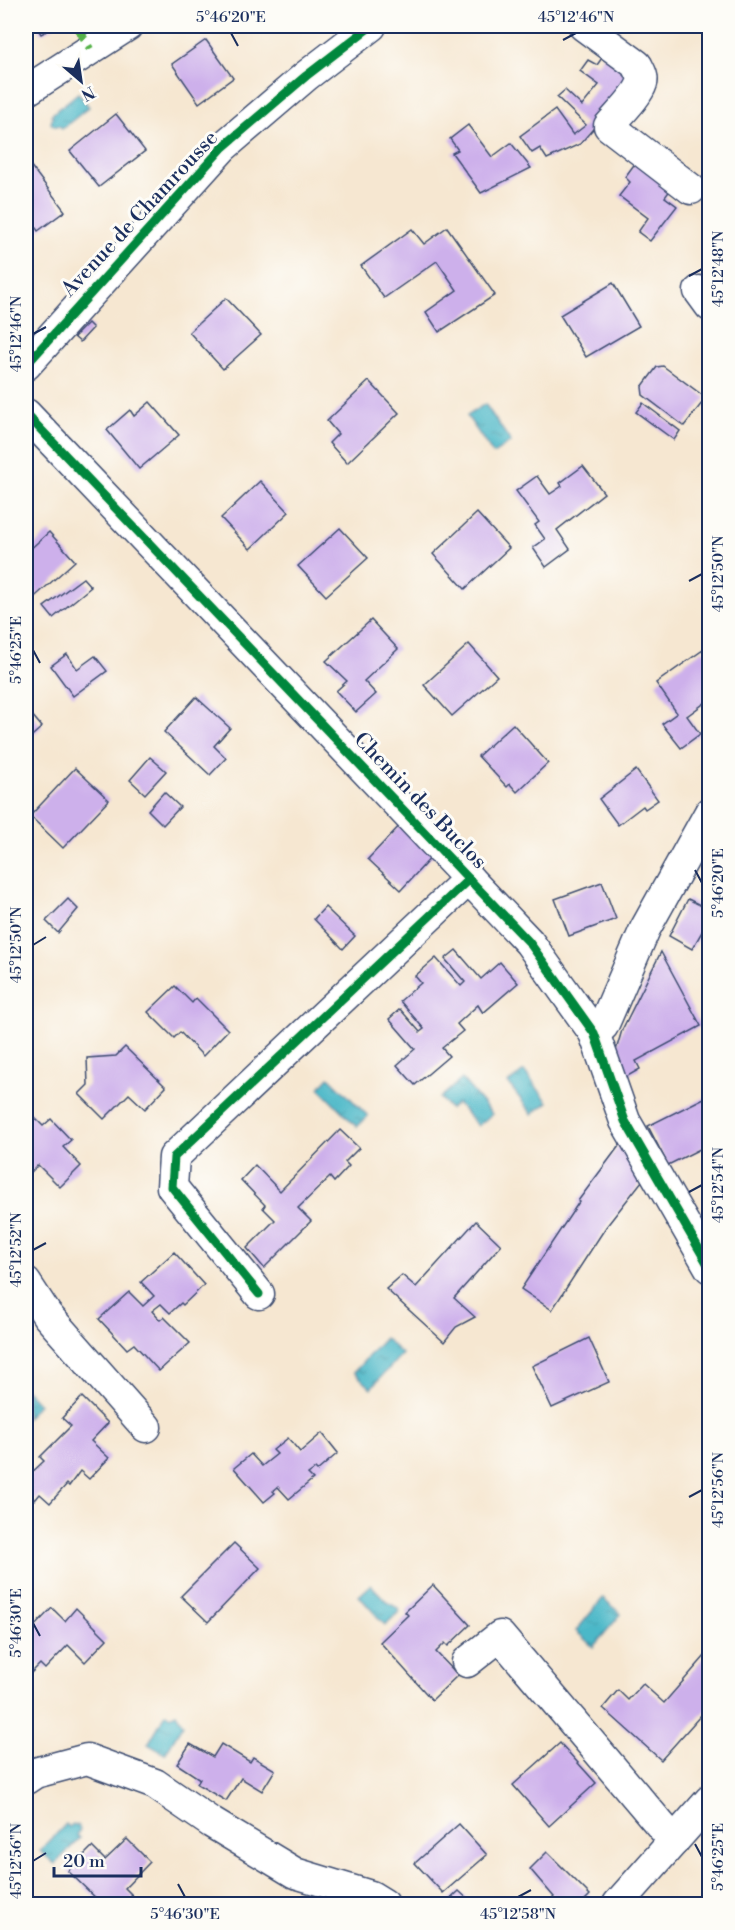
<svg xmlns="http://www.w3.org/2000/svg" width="735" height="1930" viewBox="0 0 735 1930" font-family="'Libre Bodoni',serif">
  <defs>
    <pattern id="water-ripples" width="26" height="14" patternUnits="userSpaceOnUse" patternTransform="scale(1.5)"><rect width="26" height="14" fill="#4cb8c8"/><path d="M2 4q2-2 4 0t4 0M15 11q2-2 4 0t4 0" fill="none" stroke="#3e96a6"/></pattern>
  </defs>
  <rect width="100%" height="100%" fill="#fdfcf7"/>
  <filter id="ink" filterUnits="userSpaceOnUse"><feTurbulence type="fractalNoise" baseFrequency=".0167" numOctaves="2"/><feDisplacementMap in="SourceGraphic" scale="12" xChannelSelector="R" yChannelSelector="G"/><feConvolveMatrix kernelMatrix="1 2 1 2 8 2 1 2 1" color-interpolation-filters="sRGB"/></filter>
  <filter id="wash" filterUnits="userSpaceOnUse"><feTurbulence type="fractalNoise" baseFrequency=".008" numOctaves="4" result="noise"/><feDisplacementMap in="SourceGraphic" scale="24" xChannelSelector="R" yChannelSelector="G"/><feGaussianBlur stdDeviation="1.35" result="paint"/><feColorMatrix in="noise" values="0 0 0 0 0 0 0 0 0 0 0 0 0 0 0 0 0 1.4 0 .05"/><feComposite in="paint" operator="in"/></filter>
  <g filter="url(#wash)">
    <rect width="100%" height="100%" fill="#f6e7d1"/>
    <!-- water -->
    <g fill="url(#water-ripples)" stroke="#347493" stroke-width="1.5">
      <path d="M78,93L89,107L62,129L60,126H54L51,123L53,117L51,115Z"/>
      <path d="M485,404L511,442L493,454L467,416Z"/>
      <path d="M524,1071L548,1102L532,1114L508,1083Z"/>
      <path d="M329,1077L368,1116L357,1127L319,1088Z"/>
      <path d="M462,1079L492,1114L478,1126L457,1103L450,1109L440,1098Z"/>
      <path d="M385,1338L402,1354L371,1388L354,1372Z"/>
      <path d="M26,1390L39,1404L26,1418Z"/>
      <path d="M371,1585L388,1603L398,1608L399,1612L385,1625L359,1596Z"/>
      <path d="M603,1598L621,1614L593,1647L576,1631Z"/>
      <path d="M166,1713L171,1716L176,1713L183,1724L165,1754L148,1744Z"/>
      <path d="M66,1824L69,1827L73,1824L78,1826L80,1830L77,1835L80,1838L55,1864L40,1851Z"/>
    </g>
    <g id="blocks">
      <!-- building -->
      <g fill="#cdb0eb">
        <path d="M36,26H56L41,34Z"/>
        <path d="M206,40L233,78L199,103L172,64Z"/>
        <path d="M604,55L635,80L580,144L547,159L540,148L532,153L520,136L555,110L573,135L586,125L557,97L565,90L582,106L599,85L580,71L588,60L597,65Z"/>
        <path d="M116,114L145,151L99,187L70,151Z"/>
        <path d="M468,125L492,157L511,143L531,168L481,193L452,153L458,150L450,139Z"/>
        <path d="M636,162L671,189L665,197L677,206L650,241L638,232L648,218L619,196L630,182L625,177Z"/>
        <path d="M30,165L65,211L38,231L26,214V169Z"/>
        <path d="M447,227L495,295L439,332L426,312L457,290L437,261L384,298L361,266L412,229L424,244Z"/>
        <path d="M613,283L639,326L586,357L560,315Z"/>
        <path d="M226,298L261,335L223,369L189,332Z"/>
        <path d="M88,323L93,328L80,342L74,337Z"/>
        <path d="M663,366L706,398L684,426L643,395L642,387L657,367Z"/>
        <path d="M369,381L399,413L347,463L329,443L338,434L327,421Z"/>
        <path d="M150,402L179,435L139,469L107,430L130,410L134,416Z"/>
        <path d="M643,403L680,431L674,440L636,412Z"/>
        <path d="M583,466L604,493L557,530L570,549L546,567L533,548L545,539L535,525L539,522L516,491L537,476L550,494L562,486L560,483Z"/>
        <path d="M260,481L289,512L250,549L221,518Z"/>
        <path d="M477,513L509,548L465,589L433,554Z"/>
        <path d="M340,528L368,558L326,596L298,566Z"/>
        <path d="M49,532L75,561L29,602L26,598V553Z"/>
        <path d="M710,532V546L704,543Z"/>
        <path d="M83,578L91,587L53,618L44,607Z"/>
        <path d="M371,620L398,649L364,681L376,694L356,712L336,691L347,681L326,661Z"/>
        <path d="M469,644L497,676L452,716L424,685Z"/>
        <path d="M703,650L710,658V699L687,716L700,734L681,748L662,724L677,713L656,683Z"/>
        <path d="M67,654L77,669L95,656L107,671L73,696L51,666Z"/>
        <path d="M196,697L230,728L214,746L226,758L210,775L164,732Z"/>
        <path d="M26,708L42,727L26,741Z"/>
        <path d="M513,724L548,763L517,792L510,784L507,787L478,756Z"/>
        <path d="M150,757L166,771L145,794L130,780Z"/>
        <path d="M75,768L109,800L63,848L30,816Z"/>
        <path d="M636,770L658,800L645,809L643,806L618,825L599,799Z"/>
        <path d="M164,792L180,807L163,825L148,810Z"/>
        <path d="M404,821L436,852L401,890L368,859Z"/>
        <path d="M602,882L616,919L569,936L555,899Z"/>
        <path d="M68,899L78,909L58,933L46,921Z"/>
        <path d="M688,899L710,910V918L692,949L669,936Z"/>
        <path d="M325,907L355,936L343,949L314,919Z"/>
        <path d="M456,950L481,979L500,962L518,983L483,1013L478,1005L457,1024L463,1031L442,1048L449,1056L415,1085L397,1065L415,1049L389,1019L400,1009L420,1032L424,1029L400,1001L421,983L415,976L436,958L461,986L465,982L445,959Z"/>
        <path d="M661,952L701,1026L636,1061L640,1069L626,1077L615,1054L622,1030Z"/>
        <path d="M175,986L192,1003L196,998L228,1030L203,1056L180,1032L174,1038L148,1012Z"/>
        <path d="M125,1047L166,1087L145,1109L129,1094L104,1119L79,1094L88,1085L87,1058L116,1056Z"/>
        <path d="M710,1095V1144L668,1165L648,1126Z"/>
        <path d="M29,1112L43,1126L51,1119L71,1140L63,1147L81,1166L60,1187L38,1165L29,1174L26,1170V1116Z"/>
        <path d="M340,1130L359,1148L345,1162L349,1166L334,1182L330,1177L298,1208L311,1221L264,1268L247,1248L275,1220L263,1208L265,1205L241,1180L255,1165L280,1191Z"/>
        <path d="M625,1138L646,1176L606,1227L552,1310L521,1289L579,1202L578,1201Z"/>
        <path d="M476,1221L501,1245L454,1298L475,1317L456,1327L444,1342L386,1289L402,1275L416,1287Z"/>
        <path d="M174,1252L204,1285L183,1305L181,1303L170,1313L161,1304L152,1311L160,1320L164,1317L190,1343L159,1371L134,1344L127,1349L99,1319L129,1292L143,1306L154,1296L141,1282Z"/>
        <path d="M589,1338L609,1382L552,1408L532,1366Z"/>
        <path d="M82,1397L108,1423L91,1441L109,1458L89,1479L80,1471L69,1486L67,1484L50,1503L40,1494L35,1500L26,1490V1478L44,1461L40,1457L71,1426L62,1418Z"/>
        <path d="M322,1433L338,1453L317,1471L315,1469L308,1474L313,1479L289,1499L278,1487L273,1491L275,1493L264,1502L234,1468L251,1454L262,1466L277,1454L273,1450L288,1438L300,1452Z"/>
        <path d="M234,1543L260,1568L208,1622L181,1596Z"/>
        <path d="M433,1585L470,1625L448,1646L445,1643L436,1652L458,1675L432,1700L380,1642L408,1615L405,1612Z"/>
        <path d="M52,1608L65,1621L76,1608L107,1639L85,1662L68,1645L45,1669L40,1664L27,1677L26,1635Z"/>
        <path d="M705,1656L710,1660V1705L661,1760L603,1708L618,1690L628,1700L643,1684L664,1703Z"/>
        <path d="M560,1743L596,1783L549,1826L513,1785Z"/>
        <path d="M190,1744L213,1757L221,1744L250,1762L253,1757L275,1770L262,1791L241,1778L226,1801L197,1784L200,1779L177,1764Z"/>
        <path d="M459,1824L487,1855L443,1893L415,1863Z"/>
        <path d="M127,1839L150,1862L125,1888L134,1897L130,1901L134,1904H102L68,1871L92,1847L105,1860Z"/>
        <path d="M547,1852L590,1895L581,1904H547L554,1897L530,1869Z"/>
        <path d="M459,1891L473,1904H445Z"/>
      </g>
    </g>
  </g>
  <g filter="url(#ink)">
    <use href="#blocks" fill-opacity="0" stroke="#3c4b6f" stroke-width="1.5"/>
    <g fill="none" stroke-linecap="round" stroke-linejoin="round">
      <!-- minor casing -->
      <g stroke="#3c4b6f" stroke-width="33">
        <g id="minor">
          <path d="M584,26L637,65C640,71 644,77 642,83C638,96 618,115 609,126L691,189"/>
          <path d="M26,91L127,26"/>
          <path d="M699,291L710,306"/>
          <path d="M26,365L223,147L306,76L371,26"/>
          <path d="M26,414L529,942L594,1033L625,1121L710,1268"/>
          <path d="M594,1033L603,1026L645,929L710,812"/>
          <path d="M26,1283L47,1315L146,1427"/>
          <path d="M259,1294L172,1187L174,1157L469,879"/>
          <path d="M467,1662L500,1636L674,1841"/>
          <path d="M26,1779L35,1773L87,1759L155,1784L212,1823L295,1873L371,1896L384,1904"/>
          <path d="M618,1904L710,1800"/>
        </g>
      </g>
      <!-- minor -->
      <use href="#minor" stroke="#fff" stroke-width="30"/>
      <!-- quiet -->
      <path stroke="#55b248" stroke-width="8" stroke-dasharray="15 8" stroke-linecap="butt" d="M77,26L90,49"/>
      <!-- cycleway casing -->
      <g stroke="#fdfcf7" stroke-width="13">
        <g id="cycleway">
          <path d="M26,365L223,147L306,76L371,26"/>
          <path d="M26,414L529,942L594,1033L625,1121L710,1268"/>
          <path d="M259,1294L172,1187L174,1157L469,879"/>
        </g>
      </g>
      <!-- cycleway -->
      <use href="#cycleway" stroke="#00873e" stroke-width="9"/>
    </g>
  </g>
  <!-- ticks -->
  <path fill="none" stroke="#1b2f5e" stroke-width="2" d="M231,33L238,46M563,40L576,33M689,276L702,269M33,334L46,327M689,581L702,574M33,650L40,663M695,870L702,883M33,945L46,937M689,1192L702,1185M33,1250L46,1243M689,1497L702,1490M33,1623L40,1636M695,1844L702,1857M33,1861L46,1853M178,1884L185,1897M518,1897L531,1890"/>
  <g text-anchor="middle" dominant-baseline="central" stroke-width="6" stroke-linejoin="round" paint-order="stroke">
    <!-- street labels -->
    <g font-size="21" fill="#1b2f5e" stroke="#fdfcf7">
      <text transform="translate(140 214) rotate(-47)">Avenue de Chamrousse</text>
      <text transform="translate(420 801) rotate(46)">Chemin des Buclos</text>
    </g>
  </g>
  <!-- margin -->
  <rect width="735" height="1930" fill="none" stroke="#fdfcf7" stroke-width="66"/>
  <!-- north arrow -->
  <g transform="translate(81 81) rotate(151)" stroke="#fdfcf7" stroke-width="4.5" paint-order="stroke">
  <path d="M0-4.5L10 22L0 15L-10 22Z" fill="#1b2f5e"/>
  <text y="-9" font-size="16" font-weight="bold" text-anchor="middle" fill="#1b2f5e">N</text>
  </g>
  <!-- scale -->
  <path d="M54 1867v9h87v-9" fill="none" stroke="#1b2f5e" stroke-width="3"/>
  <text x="63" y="1867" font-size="18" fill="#1b2f5e" stroke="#fdfcf7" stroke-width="4.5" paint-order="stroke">20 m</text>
  <rect x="33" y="33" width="669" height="1864" fill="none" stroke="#1b2f5e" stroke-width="2"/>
  <g font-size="15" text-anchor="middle" fill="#1b2f5e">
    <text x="231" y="22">5°46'20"E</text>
    <text x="576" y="22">45°12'46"N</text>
    <text transform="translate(718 269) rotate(-90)" y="5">45°12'48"N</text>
    <text transform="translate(16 334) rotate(-90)" y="5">45°12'46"N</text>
    <text transform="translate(718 574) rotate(-90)" y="5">45°12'50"N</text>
    <text transform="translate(16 650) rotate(-90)" y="5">5°46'25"E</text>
    <text transform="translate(718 883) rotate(-90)" y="5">5°46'20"E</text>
    <text transform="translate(16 945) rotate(-90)" y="5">45°12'50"N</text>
    <text transform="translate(718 1185) rotate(-90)" y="5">45°12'54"N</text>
    <text transform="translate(16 1250) rotate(-90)" y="5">45°12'52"N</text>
    <text transform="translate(718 1490) rotate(-90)" y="5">45°12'56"N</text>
    <text transform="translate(16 1623) rotate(-90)" y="5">5°46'30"E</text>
    <text transform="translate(718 1857) rotate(-90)" y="5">5°46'25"E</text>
    <text transform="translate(16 1861) rotate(-90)" y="5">45°12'56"N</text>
    <text x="185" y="1919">5°46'30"E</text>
    <text x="518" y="1919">45°12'58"N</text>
  </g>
</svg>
